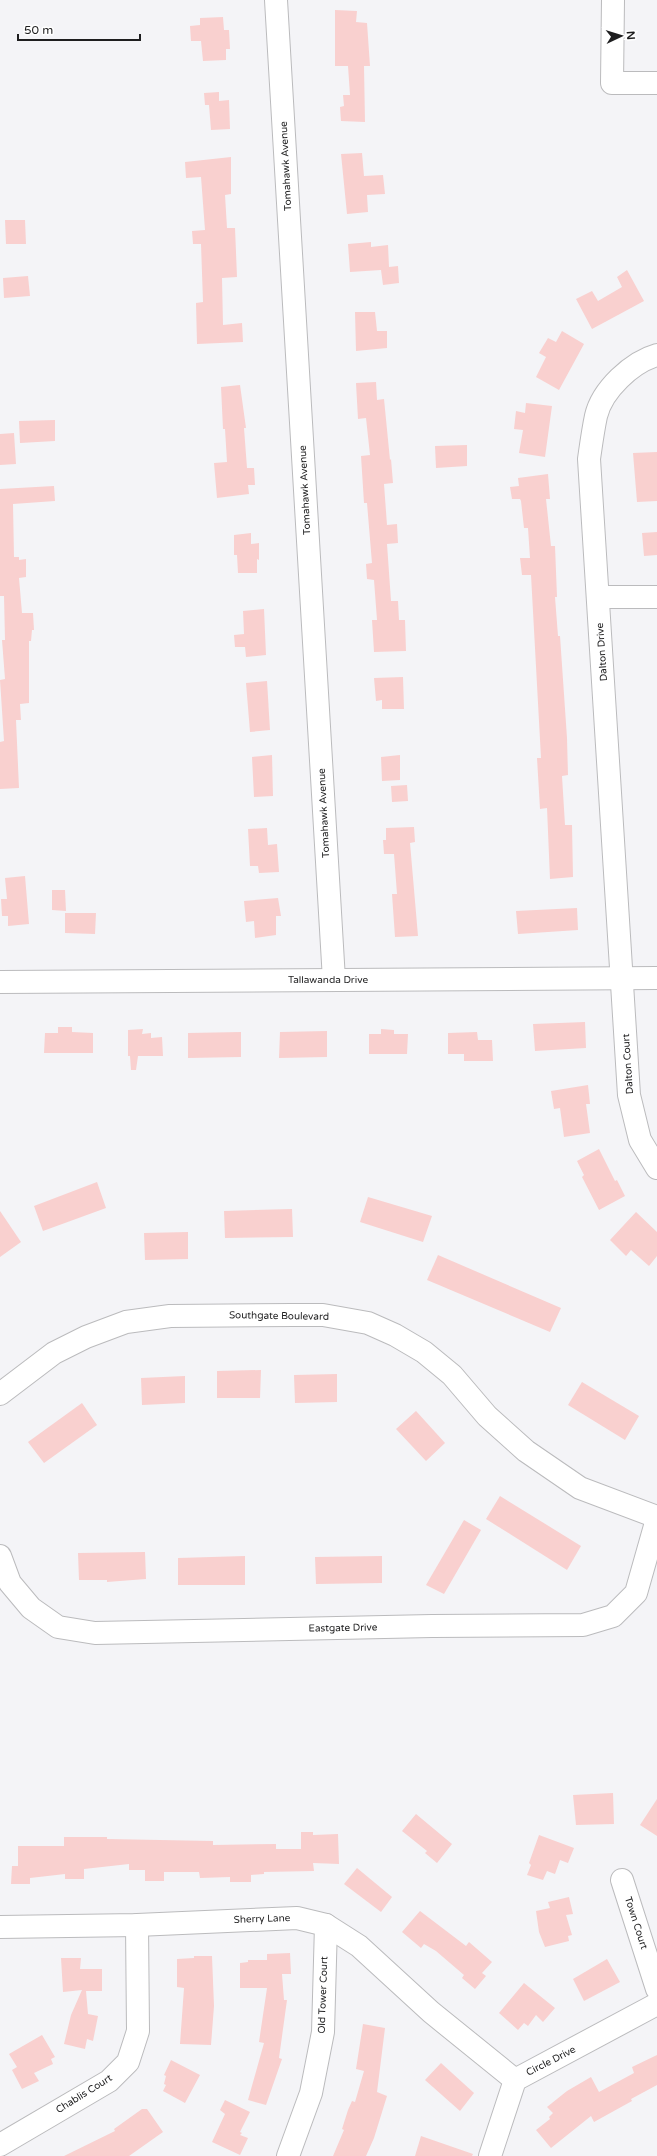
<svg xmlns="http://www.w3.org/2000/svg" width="657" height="2156" viewBox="0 0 657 2156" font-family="'Varela Round',sans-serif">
  <rect width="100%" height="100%" fill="#f4f4f7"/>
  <!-- building -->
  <g fill="#f9d0cf">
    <path d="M335,10L357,11L356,22L367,23L370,66H364L365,122L341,121L340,107L344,106L343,95H350L348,66H335Z"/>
    <path d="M223,17L224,30H229L230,49H226V60L203,61L201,41H191L190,26L200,25V18Z"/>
    <path d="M219,92V101L229,100L230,129L211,130L209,105H205L204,93Z"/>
    <path d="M362,153L364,176L383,175L385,194L367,195L368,212L347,214L341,154Z"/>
    <path d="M231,157V194L225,195L227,228H235L237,277L222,278L223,325L242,323L243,342L197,344L196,303L203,302L201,244H193L192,231L205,230L201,177L186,178L185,162Z"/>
    <path d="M5,220H25L26,244H6Z"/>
    <path d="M371,242V247L388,245L389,267L398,266L399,283L383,285L381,270L350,272L348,244Z"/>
    <path d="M627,270L644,301L592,329L576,299L592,291L598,301L622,287L617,277Z"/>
    <path d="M28,276L30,296L4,298L3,278Z"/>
    <path d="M355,312H375L377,331H387V348L356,351Z"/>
    <path d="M562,331L584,344L559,390L536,377L546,357L539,353L548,338L556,342Z"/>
    <path d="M376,382L377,400L384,399L390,460L391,459L393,483L384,484L387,525L397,524L398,543L387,544L391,601H398L399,620H405L406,651L374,652L372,620H377L374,580L367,579L366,564L372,563L367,503H364L361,456L370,455L366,418L358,419L356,383Z"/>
    <path d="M240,385L246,428H244L247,468H254L255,485H248L249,494L217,498L214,463L227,462L225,429H223L221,387Z"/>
    <path d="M526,403L552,406L545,457L519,453L523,430L514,429L516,411L525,413Z"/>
    <path d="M55,420V441L20,443L19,421Z"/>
    <path d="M14,433L16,464L0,465V434Z"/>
    <path d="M467,445V466L436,468L435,446Z"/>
    <path d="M657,452V501L637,502L633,453Z"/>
    <path d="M548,474L550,499H546L551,546H555L557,597H555L558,636H560L567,738L568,775L562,776L565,825H572L573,877L550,879L547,808L540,809L537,758H541L531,575H522L520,558H530L528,528H524L521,501L520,499H512L510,487L519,486L518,478Z"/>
    <path d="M54,486L55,501L13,504L14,557H19V560L26,559V577L19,578L22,613H33L34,630H32L31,641H29V703L20,704L21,720H16L19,788L0,789V742L4,741L0,680L5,679L2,640H5L4,596H0V489Z"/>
    <path d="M657,532V555L644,556L642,533Z"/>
    <path d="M251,533V544L259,543V560L257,559V573H238L237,555H234V535Z"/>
    <path d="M264,609L266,655L246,657L245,647H235L234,635L244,634L243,611Z"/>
    <path d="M403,677L404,709H382V700L376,701L374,678Z"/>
    <path d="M267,681L270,730L250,732L246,683Z"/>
    <path d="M272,755L273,796L254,797L252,757Z"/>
    <path d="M400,755V780L382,781L381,757Z"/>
    <path d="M407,785L408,801L392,802L391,786Z"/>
    <path d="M414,827L415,842L410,843L418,936L395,937L392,894H397L394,854H384L383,840H386V828Z"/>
    <path d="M267,828L268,845L277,844L279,872L259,873L258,866H250L248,829Z"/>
    <path d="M25,876L29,924L8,926V916H2L1,899H7L5,878Z"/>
    <path d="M52,890H65L66,911L52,910Z"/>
    <path d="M278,898L281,916H276V935L255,938L254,921L246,922L244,901Z"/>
    <path d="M577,908L578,930L518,934L516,911Z"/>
    <path d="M65,913H96L95,934L65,933Z"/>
    <path d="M585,1022L586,1048L535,1051L533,1024Z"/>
    <path d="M58,1027H72V1032L93,1033V1053H44L45,1033H58Z"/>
    <path d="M143,1029L142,1034L151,1033V1038L162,1037L163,1056H138L136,1070H131L130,1056H128V1030Z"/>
    <path d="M381,1029L394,1030V1034H408L407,1054H369V1034H381Z"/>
    <path d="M327,1031V1057L279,1058L280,1032Z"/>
    <path d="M241,1032V1057L188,1058V1033Z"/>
    <path d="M477,1032L478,1040H492L493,1061H464V1054H448V1033Z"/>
    <path d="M588,1085L590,1104H586L590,1133L564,1137L560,1108L554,1109L551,1091Z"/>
    <path d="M599,1149L615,1181L617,1180L625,1196L599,1210L582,1177L584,1175L577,1161Z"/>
    <path d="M97,1182L106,1208L43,1231L34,1206Z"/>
    <path d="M368,1197L432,1216L423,1242L360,1222Z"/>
    <path d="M292,1209L293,1237L225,1238L224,1211Z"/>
    <path d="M0,1211L21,1242L0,1257Z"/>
    <path d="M636,1212L657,1232V1256L649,1266L631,1250L626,1256L610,1240Z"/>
    <path d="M188,1232V1259L145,1260L144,1233Z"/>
    <path d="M438,1255L561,1308L550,1332L427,1280Z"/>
    <path d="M261,1370L260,1398H217V1371Z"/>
    <path d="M337,1374V1402L295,1403L294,1375Z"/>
    <path d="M185,1376V1403L142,1405L141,1378Z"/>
    <path d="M582,1382L639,1416L625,1440L568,1405Z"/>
    <path d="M82,1403L97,1425L44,1463L28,1442Z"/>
    <path d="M416,1411L445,1443L426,1461L396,1429Z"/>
    <path d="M500,1496L581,1546L567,1570L486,1519Z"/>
    <path d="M464,1520L481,1530L444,1594L426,1585Z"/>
    <path d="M145,1552L146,1579L107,1582V1580H79L78,1553Z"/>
    <path d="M245,1556V1585H178V1558Z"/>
    <path d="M382,1556V1583L316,1584L315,1557Z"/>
    <path d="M613,1793L614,1824L576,1825L573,1795Z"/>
    <path d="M657,1799V1836L640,1825Z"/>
    <path d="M416,1814L452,1844L437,1863L425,1853L427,1851L402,1831Z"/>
    <path d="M301,1832H313V1835L338,1834L339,1864L313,1863L314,1871L264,1872V1874L251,1875V1882H230V1877L200,1878L199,1872H164V1881H145V1870H129V1864L84,1869V1879H65V1874L30,1878V1884H11L12,1866H18V1846H64V1837H107V1839L213,1841V1845L276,1844V1849H301Z"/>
    <path d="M539,1835L574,1848L568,1863L560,1860L555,1874L547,1871L543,1880L527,1875L531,1865L529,1863Z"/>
    <path d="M357,1868L392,1897L381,1912L344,1884Z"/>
    <path d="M569,1897L573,1914L566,1915L572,1935L568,1936L569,1941L545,1947L539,1932L536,1911L550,1908L548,1902Z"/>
    <path d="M420,1911L466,1946L469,1942L492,1962L482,1973L486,1976L475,1989L462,1978L464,1975L436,1951L424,1944L421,1948L402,1932Z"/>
    <path d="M290,1953L291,1974H282L284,2000H287L279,2058L282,2059L266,2105L248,2100L264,2043L259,2042L267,1988H240V1963L248,1962V1960H267V1954Z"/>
    <path d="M194,1956H212L214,2006L211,2045L180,2044L184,1988L177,1987V1959L194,1958Z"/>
    <path d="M61,1958H81L80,1969H102V1991H86L88,2014L98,2016L93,2041L87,2039L85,2049L64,2044L71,2015L82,1990L63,1992Z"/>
    <path d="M607,1959L620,1982L584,2001L573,1979Z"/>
    <path d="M524,1983L555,2008L543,2022L536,2015L528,2026L524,2023L518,2030L499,2013Z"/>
    <path d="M363,2024L385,2028L377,2092L387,2096L374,2138L366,2156H333L344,2130L342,2129L348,2110L352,2101L355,2102L364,2071L356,2069Z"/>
    <path d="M42,2035L55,2057L51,2059L53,2064L34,2073L39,2081L22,2089L12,2070L17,2067L9,2054Z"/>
    <path d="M657,2055V2085L631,2099L632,2101L594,2122L591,2116L551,2148L536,2130L550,2119L549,2117L553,2113L547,2107L567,2091L591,2077L599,2092L634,2073L632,2067Z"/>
    <path d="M171,2060L200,2075L185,2103L163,2091L166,2085L164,2084L166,2076L164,2075Z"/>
    <path d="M441,2063L474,2093L460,2111L425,2080Z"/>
    <path d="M225,2100L250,2112L240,2132L242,2133L240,2135L248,2138L240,2155L212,2142L225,2114L220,2110Z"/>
    <path d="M142,2109H147L163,2132L129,2156H64L115,2131L114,2129Z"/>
    <path d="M421,2136L473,2154L472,2156H415Z"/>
  </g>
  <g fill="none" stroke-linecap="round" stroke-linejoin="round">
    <!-- minor casing -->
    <g stroke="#bbbbbd" stroke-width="24">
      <g id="minor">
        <path d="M276,0L334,980"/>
        <path d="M613,0L612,83H657"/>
        <path d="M657,355C632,362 602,390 596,416C593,430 591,445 589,459L629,1095L640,1140L657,1168"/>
        <path d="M598,597H657"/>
        <path d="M0,982L657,978"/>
        <path d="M0,1394L54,1353L86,1337L126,1322L170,1316L293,1315H323L368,1323L395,1335L424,1352L452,1375L487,1416L526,1451L580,1488L657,1517"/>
        <path d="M0,1556L10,1583L31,1608L58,1627L95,1633L432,1626L583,1625L613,1616L636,1593L657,1519"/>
        <path d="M622,1880L657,1989"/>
        <path d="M0,1927L137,1925L297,1918L326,1925L359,1946L431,2012L515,2080"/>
        <path d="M0,2145L109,2081L128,2062L138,2031L137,1925"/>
        <path d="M288,2156L311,2093L323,2032L326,1925"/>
        <path d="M490,2156L515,2080L657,2004"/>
      </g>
    </g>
    <!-- minor -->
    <use href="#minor" stroke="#fff" stroke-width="22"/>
  </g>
  <g text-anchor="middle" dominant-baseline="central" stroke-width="3" stroke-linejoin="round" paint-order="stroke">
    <!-- street labels -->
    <g font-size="10" fill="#1e1e1f" stroke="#fff">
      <text transform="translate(286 166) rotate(-93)">Tomahawk Avenue</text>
      <text transform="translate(305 490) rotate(-93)">Tomahawk Avenue</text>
      <text transform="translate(602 652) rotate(-94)">Dalton Drive</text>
      <text transform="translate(324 813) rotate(-93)">Tomahawk Avenue</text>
      <text x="328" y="980">Tallawanda Drive</text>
      <text transform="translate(628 1064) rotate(-94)">Dalton Court</text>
      <text transform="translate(279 1316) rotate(1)">Southgate Boulevard</text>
      <text transform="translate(343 1628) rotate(-1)">Eastgate Drive</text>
      <text transform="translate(262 1919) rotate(-2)">Sherry Lane</text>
      <text transform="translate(636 1923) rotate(72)">Town Court</text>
      <text transform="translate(323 1995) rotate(-88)">Old Tower Court</text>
      <text transform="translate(551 2061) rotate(-27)">Circle Drive</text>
      <text transform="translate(84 2094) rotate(-32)">Chablis Court</text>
    </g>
  </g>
  <!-- north arrow -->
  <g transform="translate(621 36) rotate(86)" stroke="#ffffff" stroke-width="3" paint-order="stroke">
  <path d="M0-3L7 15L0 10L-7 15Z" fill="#1e1e1f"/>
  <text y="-6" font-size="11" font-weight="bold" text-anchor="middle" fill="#1e1e1f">N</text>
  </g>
  <!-- scale -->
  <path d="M18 34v6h122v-6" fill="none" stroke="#1e1e1f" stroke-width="2"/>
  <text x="24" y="34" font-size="12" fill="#1e1e1f" stroke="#ffffff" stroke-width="3" paint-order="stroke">50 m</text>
</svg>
